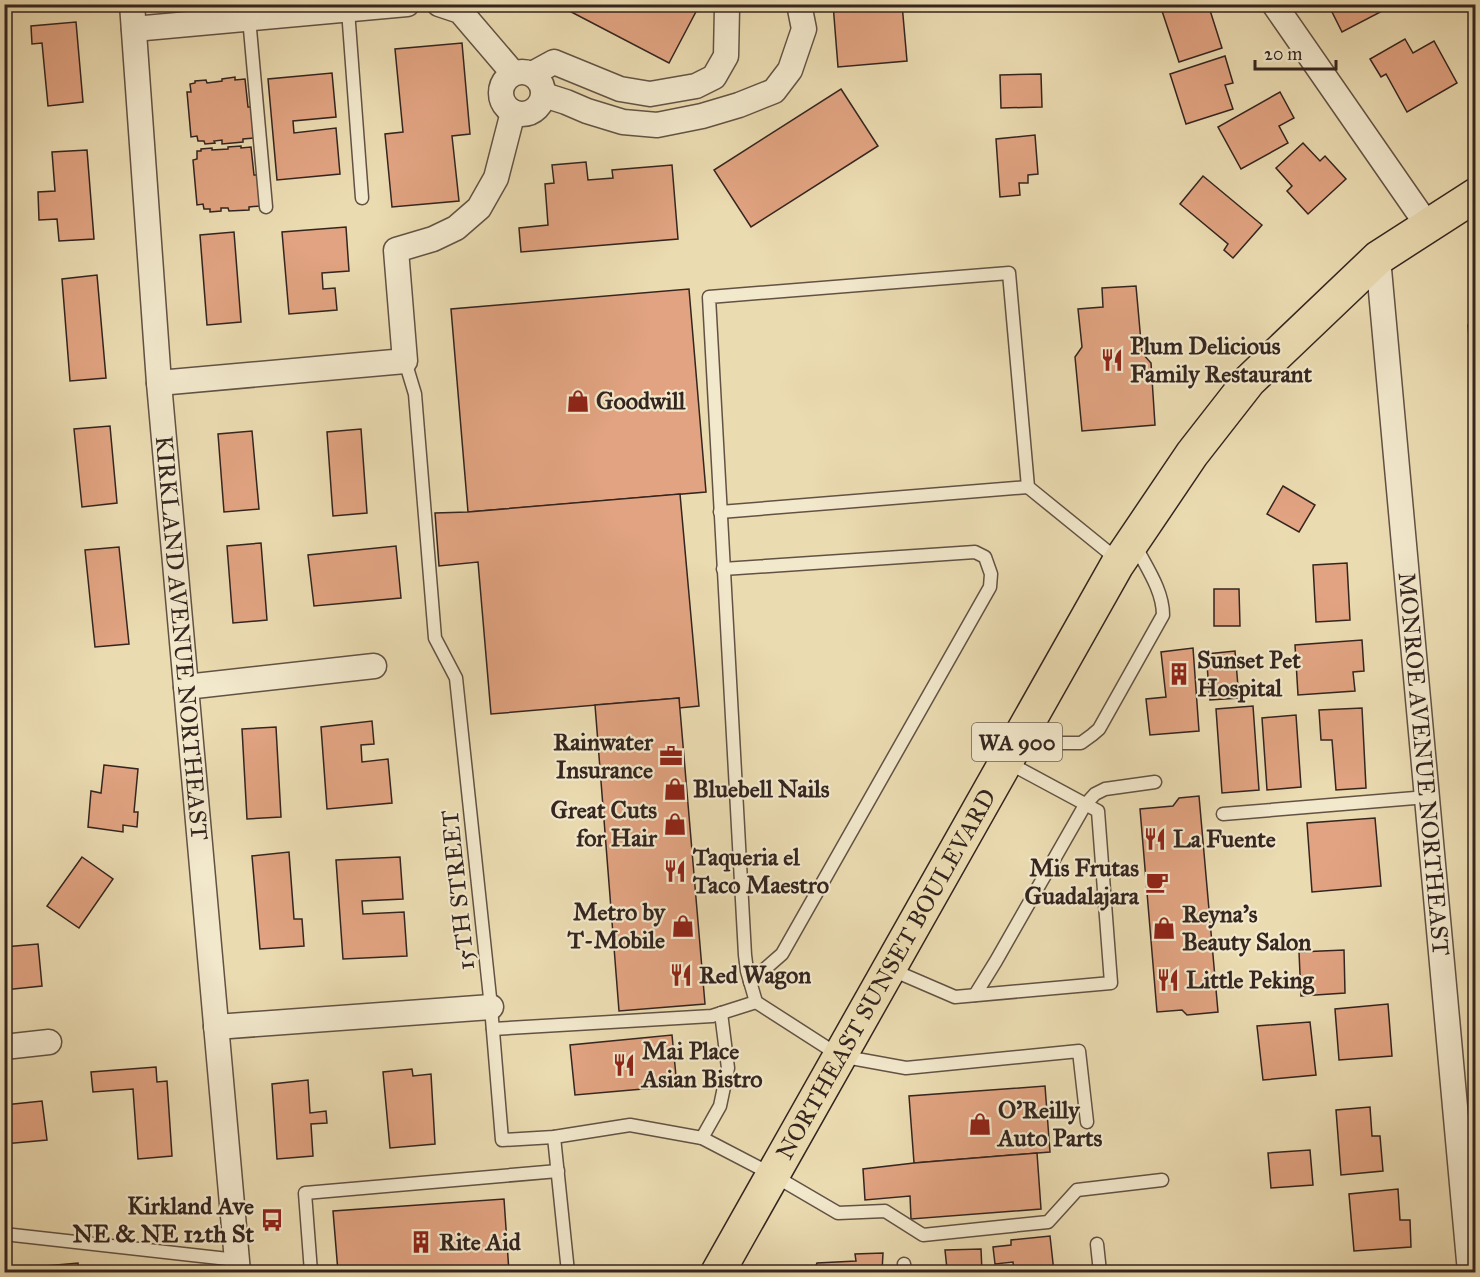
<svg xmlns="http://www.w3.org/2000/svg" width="1480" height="1277" viewBox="0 0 1480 1277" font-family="'IM FELL Great Primer',serif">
  <rect width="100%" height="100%" fill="#ebdbb1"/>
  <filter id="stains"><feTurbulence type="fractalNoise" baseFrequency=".00333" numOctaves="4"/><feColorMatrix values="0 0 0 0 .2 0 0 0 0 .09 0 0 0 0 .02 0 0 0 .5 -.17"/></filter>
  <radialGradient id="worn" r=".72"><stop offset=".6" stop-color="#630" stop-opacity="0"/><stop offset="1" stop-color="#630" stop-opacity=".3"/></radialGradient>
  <!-- building -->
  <g fill="#e1a381" stroke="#34251f" stroke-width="1.5">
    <path d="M556,4H700L669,63Z"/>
    <path d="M833,4H902L907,61L838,67Z"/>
    <path d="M1208,4L1222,48L1179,62L1160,5Z"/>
    <path d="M1328,4H1391L1392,6L1342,32Z"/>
    <path d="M76,22L83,102L48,106L42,43L32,44L31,26Z"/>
    <path d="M1405,39L1413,53L1434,41L1457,83L1407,112L1386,74L1381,77L1370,59Z"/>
    <path d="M462,43L470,134L452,136L459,201L392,207L385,134L403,132L395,49Z"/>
    <path d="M1225,56L1233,83L1225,85L1233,109L1186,124L1170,74Z"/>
    <path d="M332,73L336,117L293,121L294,133L336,128L340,174L277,180L268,79Z"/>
    <path d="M1041,74L1042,107L1001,108L1000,75Z"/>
    <path d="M235,77V80L245,79L248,107H251L254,138L243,139V142L222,144V140L214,141L215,143L205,144L204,141H198L197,136L191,137L187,92H191L190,84L195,83V81L206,80L207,83L222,81V79Z"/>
    <path d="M841,89L878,146L751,227L714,170Z"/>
    <path d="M1280,92L1294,118L1279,126L1288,143L1241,169L1218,127Z"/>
    <path d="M1035,135L1038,174L1028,175V183H1019L1020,195L1000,197L996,139Z"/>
    <path d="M1303,143L1320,161L1325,156L1346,179L1308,214L1287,191L1292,186L1276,168Z"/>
    <path d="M241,146V148L251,147L254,175H257L260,206L249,207V210L229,211L228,208H221V211L210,212V209H204L203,204L197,205L193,160L197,159V151H201V149L212,148V150L228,149V147Z"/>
    <path d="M87,150L94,239L59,241L57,219L39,220L38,192L55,191L52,152Z"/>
    <path d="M586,162L588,180L613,178L612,170L672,165L678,239L521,252L519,228L548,225L545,184L554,183L552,165Z"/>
    <path d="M1203,176L1262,225L1233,258L1224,250L1228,244L1180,204Z"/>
    <path d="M346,227L349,271L322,273L323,289L335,288L337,310L289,314L282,232Z"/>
    <path d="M234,232L241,322L207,325L200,235Z"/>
    <path d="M97,275L106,378L70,381L62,279Z"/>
    <path d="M1136,286L1142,353L1151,363L1155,425L1082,431L1075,357L1082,347L1078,309L1103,307L1102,288Z"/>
    <path d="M689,289L706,492L468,512L451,309Z"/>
    <path d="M1476,314V344L1469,338L1468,325Z"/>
    <path d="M110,426L117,503L82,507L74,429Z"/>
    <path d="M361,429L367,513L333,516L327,432Z"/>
    <path d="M252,431L259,509L224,512L218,434Z"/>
    <path d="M1283,486L1315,505L1299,532L1267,514Z"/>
    <path d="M680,494L699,706L679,708V698L491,714L478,562L439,566L435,513L468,512Z"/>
    <path d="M1476,534V601H1475L1469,535Z"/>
    <path d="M261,543L267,620L233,623L227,546Z"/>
    <path d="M396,546L401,598L314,606L308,555Z"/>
    <path d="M119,547L129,644L95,647L85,550Z"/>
    <path d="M1347,563L1350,620L1316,622L1313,565Z"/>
    <path d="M1214,589H1239L1240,626H1214Z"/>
    <path d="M1362,640L1364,671L1353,672L1355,691L1298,695L1295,645Z"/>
    <path d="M1193,648L1199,731L1150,735L1146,699L1166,697L1161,652Z"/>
    <path d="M1235,651L1239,698L1210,700L1206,654Z"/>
    <path d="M679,698L705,1004L619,1011L595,705Z"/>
    <path d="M1253,706L1259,790L1222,793L1216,709Z"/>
    <path d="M4,707H6L10,733L4,734Z"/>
    <path d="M1362,708L1366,788L1336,790L1332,740H1321L1319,710Z"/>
    <path d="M1296,715L1301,787L1267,790L1262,718Z"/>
    <path d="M372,721L374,744L361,745L362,762L388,759L392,803L327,809L321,727Z"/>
    <path d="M276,727L281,817L247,819L242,729Z"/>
    <path d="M104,765L138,769L134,812H138L137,827L123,825V832L88,827L91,791L101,793Z"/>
    <path d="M1199,796L1218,1012L1187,1015L1182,1010L1157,1012L1140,809L1173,806L1179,798Z"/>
    <path d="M1375,818L1381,886L1312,892L1307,823Z"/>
    <path d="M289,852L294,919H302L304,946L260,949L252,856Z"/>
    <path d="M82,857L113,879L79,928L47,906Z"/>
    <path d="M400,857L403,899L362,901L363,914L404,912L407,956L343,959L336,860Z"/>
    <path d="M38,944L42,986L4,990V947Z"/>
    <path d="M1344,950L1345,993L1301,996L1299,952Z"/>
    <path d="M1388,1004L1392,1056L1339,1060L1335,1009Z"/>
    <path d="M1310,1022L1316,1075L1263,1080L1257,1026Z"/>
    <path d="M672,1035L677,1086L575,1095L570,1045Z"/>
    <path d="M156,1067L157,1082L167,1081L172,1156L138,1159L133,1089L93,1092L91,1072Z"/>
    <path d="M412,1069L413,1076L431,1074L435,1144L390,1148L383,1072Z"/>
    <path d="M308,1080L310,1113L326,1111L327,1123L311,1124L313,1156L277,1159L272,1084Z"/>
    <path d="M1045,1086L1050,1152L914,1163L909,1096Z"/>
    <path d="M42,1101L47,1140L4,1144V1105Z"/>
    <path d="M1370,1107L1372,1136H1380L1383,1171L1341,1175L1336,1110Z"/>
    <path d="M1310,1150L1313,1185L1271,1188L1268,1153Z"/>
    <path d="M1037,1153L1041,1209L911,1219L910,1196L865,1200L863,1169L914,1163Z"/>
    <path d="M1398,1189L1400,1220H1410L1411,1247L1354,1251L1349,1194Z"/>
    <path d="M504,1199L509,1272H338L333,1211Z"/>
    <path d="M1050,1236L1054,1272H1014L1013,1262L995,1264L993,1247L1011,1245V1240Z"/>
    <path d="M981,1249L982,1272H913V1271L947,1269L945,1250Z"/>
    <path d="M883,1253L882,1272H813L817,1263L856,1261L855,1254Z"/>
    <path d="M78,1263L79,1272H23V1268Z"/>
  </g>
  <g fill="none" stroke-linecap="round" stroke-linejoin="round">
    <!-- lane casing -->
    <g stroke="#625244" stroke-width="15">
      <g id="lane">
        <path d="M348,10L362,198"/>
        <path d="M249,18L266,207"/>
        <path d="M405,361L415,394L435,638L456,678L491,1007L502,1140L554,1137L630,1125L702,1138L773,1175L838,1213L885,1211L923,1235L1048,1222L1077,1190L1162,1180"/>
        <path d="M720,512L1028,487"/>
        <path d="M723,569L975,552L985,557L991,574L990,587L782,954L750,982"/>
        <path d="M1026,727L1060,743H1081L1092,735L1099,729L1163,615C1163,590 1146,567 1135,545"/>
        <path d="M1223,814L1427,797"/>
        <path d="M890,969L955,997L1111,983L1098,811L1007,762"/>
        <path d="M975,995L996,961L1085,805L1095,794L1105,789L1155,782"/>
        <path d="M493,1029L712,1016L756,1002"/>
        <path d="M1087,1122L1079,1051L906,1068L840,1056L756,1002L747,971L745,955L709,297L1009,273L1028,487L1118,560"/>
        <path d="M554,1137L568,1272"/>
        <path d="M702,1138L720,1106L728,1068L721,1013"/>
        <path d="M4,1234L237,1260"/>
        <path d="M1097,1244L1100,1272"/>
        <path d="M904,1264L905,1272"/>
        <path d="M311,1272L305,1193L558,1171"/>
      </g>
    </g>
    <!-- street casing -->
    <g stroke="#625244" stroke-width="27">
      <g id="street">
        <path id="s1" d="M132,4L159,383L238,1272"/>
        <path d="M439,4L460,11L513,73"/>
        <path d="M1274,4L1428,226"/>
        <path d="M134,29L407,4"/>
        <circle cx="522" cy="93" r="21"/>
        <path d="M532,74L554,62L620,89L650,94L696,86L714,77L726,56L727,8L729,4"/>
        <path d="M544,95L566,102L587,111L623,122L657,125L702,116L739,105L774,91L790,70L804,29L799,4"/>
        <path id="s2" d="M1378,258L1470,1272"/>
        <path d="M159,383L405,361L396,250L433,239L456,228L479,208L496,178L513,112"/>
        <path d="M186,687L374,666"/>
        <path d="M216,1027L491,1007"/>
        <path d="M4,1047L49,1042"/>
      </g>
    </g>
    <!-- primary casing -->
    <g stroke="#34251f" stroke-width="36">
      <g id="primary">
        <path id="s3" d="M718,1272L1117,565L1192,454L1249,381L1378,258L1476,195"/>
      </g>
    </g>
    <!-- lane -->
    <use href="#lane" stroke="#f2e8cc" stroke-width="12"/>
    <!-- street -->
    <use href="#street" stroke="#f2e8cc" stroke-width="24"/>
    <!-- primary -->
    <use href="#primary" stroke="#ebdbb1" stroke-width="33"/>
  </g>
  <!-- icons -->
  <defs>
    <g id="restaurant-bare" transform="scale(1.8)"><path d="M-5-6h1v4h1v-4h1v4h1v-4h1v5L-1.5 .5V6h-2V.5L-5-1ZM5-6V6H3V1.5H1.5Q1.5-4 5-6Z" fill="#8f2418" stroke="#f2e8cc" stroke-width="2.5" paint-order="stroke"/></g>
    <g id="shop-bare" transform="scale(1.8)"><path d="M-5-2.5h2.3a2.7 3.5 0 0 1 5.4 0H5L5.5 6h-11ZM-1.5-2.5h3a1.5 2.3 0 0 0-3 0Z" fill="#8f2418" stroke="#f2e8cc" stroke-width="2.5" paint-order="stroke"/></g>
    <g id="building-bare" transform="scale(1.8)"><path d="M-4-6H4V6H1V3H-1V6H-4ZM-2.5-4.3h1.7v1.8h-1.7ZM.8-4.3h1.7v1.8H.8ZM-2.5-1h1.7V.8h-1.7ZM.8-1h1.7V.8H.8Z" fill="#8f2418" stroke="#f2e8cc" stroke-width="2.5" paint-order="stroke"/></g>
    <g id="office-bare" transform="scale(1.8)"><path d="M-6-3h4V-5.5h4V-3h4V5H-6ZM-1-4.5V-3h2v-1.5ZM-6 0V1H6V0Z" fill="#8f2418" stroke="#f2e8cc" stroke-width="2.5" paint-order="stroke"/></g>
    <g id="cafe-bare" transform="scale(1.8)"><path d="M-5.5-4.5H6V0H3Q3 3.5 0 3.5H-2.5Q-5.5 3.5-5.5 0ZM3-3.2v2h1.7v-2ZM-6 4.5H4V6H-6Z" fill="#8f2418" stroke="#f2e8cc" stroke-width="2.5" paint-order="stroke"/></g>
    <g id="bus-bare" transform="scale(1.8)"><path d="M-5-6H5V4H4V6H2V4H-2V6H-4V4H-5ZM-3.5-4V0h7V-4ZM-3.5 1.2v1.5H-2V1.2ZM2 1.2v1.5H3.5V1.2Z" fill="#8f2418" stroke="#f2e8cc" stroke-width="2.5" paint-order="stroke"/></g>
  </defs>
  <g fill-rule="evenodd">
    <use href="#restaurant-bare" x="1112" y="360"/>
    <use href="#shop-bare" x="578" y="401"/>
    <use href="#building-bare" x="1179" y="674"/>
    <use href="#office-bare" x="671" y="756"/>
    <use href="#shop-bare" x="675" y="789"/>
    <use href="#shop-bare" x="675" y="824"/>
    <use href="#restaurant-bare" x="1155" y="839"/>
    <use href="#restaurant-bare" x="675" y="871"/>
    <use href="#cafe-bare" x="1157" y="882"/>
    <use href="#shop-bare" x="683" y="926"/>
    <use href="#shop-bare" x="1164" y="928"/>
    <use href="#restaurant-bare" x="681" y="975"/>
    <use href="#restaurant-bare" x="1168" y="980"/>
    <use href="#restaurant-bare" x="624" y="1065"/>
    <use href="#shop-bare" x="980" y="1124"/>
    <use href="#bus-bare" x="272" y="1220"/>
    <use href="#building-bare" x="421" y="1242"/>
  </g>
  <g text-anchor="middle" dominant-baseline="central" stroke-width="4.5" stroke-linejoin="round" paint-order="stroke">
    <!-- shield labels -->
    <rect fill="#f2e8cc" stroke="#6d6053" stroke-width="1.5" x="972" y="723" width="90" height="38" rx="4.5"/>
    <g font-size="22" font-weight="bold" fill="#34251f">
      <text x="1017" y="742">WA 900</text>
    </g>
    <!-- poi labels -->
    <g font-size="24" font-weight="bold" fill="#34251f" stroke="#f2e8cc" text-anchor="start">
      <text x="1130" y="346">Plum Delicious<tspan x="1130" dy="28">Family Restaurant</tspan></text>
      <text x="596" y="401">Goodwill</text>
      <text x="1197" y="660">Sunset Pet<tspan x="1197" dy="28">Hospital</tspan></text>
      <text x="653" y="742" text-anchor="end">Rainwater<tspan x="653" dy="28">Insurance</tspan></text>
      <text x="693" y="789">Bluebell Nails</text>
      <text x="657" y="810" text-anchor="end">Great Cuts<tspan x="657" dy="28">for Hair</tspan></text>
      <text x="1173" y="839">La Fuente</text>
      <text x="693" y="857">Taqueria el<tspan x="693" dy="28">Taco Maestro</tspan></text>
      <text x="1139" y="868" text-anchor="end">Mis Frutas<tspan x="1139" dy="28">Guadalajara</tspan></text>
      <text x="665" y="912" text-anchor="end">Metro by<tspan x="665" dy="28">T-Mobile</tspan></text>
      <text x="1182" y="914">Reyna's<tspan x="1182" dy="28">Beauty Salon</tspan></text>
      <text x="699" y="975">Red Wagon</text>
      <text x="1186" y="980">Little Peking</text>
      <text x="642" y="1051">Mai Place<tspan x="642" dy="28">Asian Bistro</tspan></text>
      <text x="998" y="1110">O'Reilly<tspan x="998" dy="28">Auto Parts</tspan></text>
      <text x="254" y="1206" text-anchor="end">Kirkland Ave<tspan x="254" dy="28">NE &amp; NE 12th St</tspan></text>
      <text x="439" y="1242">Rite Aid</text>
    </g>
    <!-- street labels -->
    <g font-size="24" fill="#34251f" stroke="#f2e8cc">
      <text stroke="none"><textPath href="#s1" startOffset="636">KIRKLAND AVENUE NORTHEAST</textPath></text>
      <text stroke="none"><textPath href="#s2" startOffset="508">MONROE AVENUE NORTHEAST</textPath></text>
      <text transform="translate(458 890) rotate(-96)">15TH STREET</text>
      <text stroke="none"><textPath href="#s3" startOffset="342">NORTHEAST SUNSET BOULEVARD</textPath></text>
    </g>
  </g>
  <!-- margin -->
  <rect width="1480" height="1277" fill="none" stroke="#ebdbb1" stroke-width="24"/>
  <rect x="6" y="6" width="1468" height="1265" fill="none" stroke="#34251f" stroke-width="3"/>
  <rect x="12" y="12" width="1456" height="1253" fill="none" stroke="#34251f" stroke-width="1.5"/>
  <!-- scale -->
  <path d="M1255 60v9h81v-9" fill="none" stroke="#34251f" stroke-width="3"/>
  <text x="1264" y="60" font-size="18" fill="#34251f" stroke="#f2e8cc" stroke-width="4.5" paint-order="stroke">20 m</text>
  <rect width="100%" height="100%" filter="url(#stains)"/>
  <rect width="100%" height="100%" fill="url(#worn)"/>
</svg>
